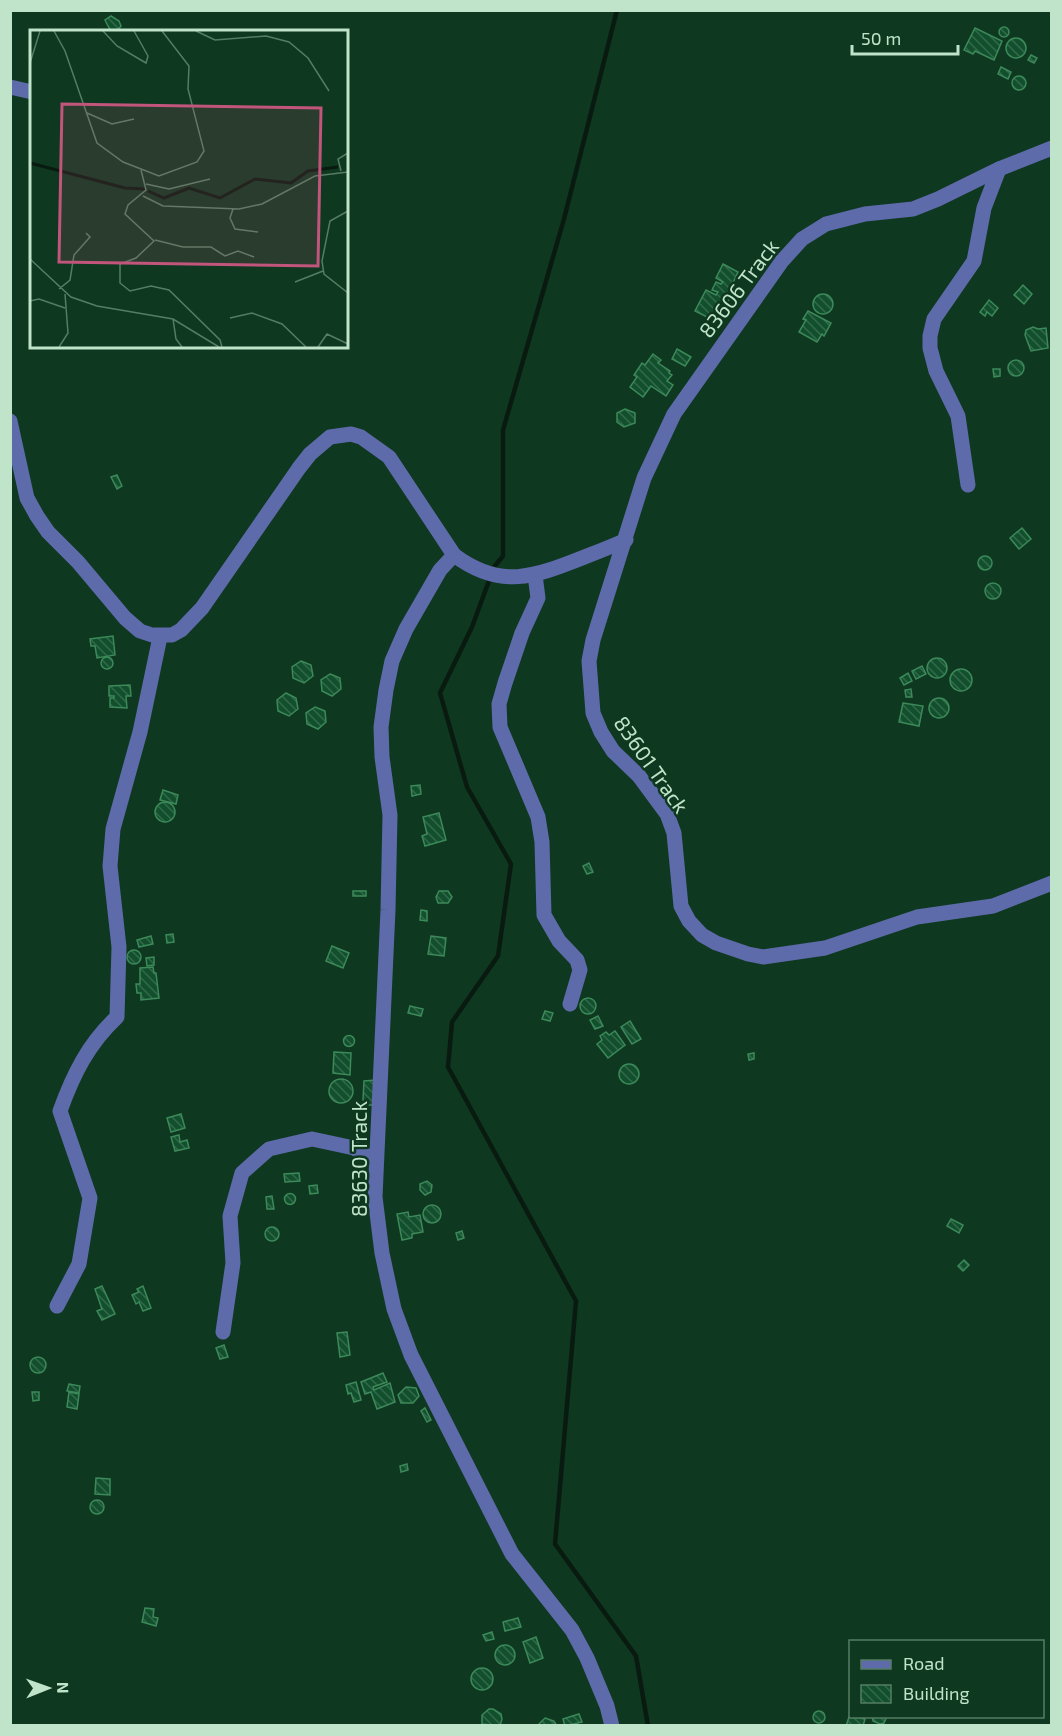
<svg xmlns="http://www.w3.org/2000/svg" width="1062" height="1736" viewBox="0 0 1062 1736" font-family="'Exo 2',sans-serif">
  <defs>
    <pattern id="building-back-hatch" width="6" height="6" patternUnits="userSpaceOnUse" patternTransform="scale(1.5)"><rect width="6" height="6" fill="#12502d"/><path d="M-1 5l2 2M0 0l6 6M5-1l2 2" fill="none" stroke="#33694a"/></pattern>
  </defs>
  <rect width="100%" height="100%" fill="#0f3820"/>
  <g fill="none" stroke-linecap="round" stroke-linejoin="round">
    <!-- stream -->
    <g stroke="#091b10" stroke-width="4.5">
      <path d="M494,567L503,556V430L564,219L617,10"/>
      <path d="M490,578L472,627L440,693L467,787L511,864L498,956L452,1022L448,1067L576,1301L555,1544L636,1656L648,1726"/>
    </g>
  </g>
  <!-- building -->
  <g fill="url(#building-back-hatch)" stroke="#3c895a" stroke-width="1.5">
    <path d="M111,16L119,21L121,26L117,31H111L108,26L105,20Z"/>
    <circle cx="1004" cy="32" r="5"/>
    <path d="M975,28L1002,41L994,60L975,51L973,54L964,50Z"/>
    <circle cx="1016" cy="48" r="10"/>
    <path d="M1031,55L1037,58L1034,63L1028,60Z"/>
    <path d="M1001,67L1011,72L1008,79L998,74Z"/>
    <circle cx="1019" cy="83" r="7"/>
    <path d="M773,244L779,247L776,253L770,250Z"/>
    <path d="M723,264L738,272L732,285L737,288L722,310L721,309L717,317L713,315L711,319L695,311L706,290L716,295L718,292L712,290L716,282L721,284L723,282L716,278Z"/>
    <path d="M1023,285L1032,294L1024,304L1014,295Z"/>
    <circle cx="823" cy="304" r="10"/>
    <path d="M989,300L998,308L992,316L987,312L985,316L980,312Z"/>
    <path d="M808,311L831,323L824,336L822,334L817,342L799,332L806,320L803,319Z"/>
    <path d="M1033,327L1038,329L1046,328L1048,348L1031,351L1025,335L1026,330Z"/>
    <path d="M677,349L691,357L685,366L672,359Z"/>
    <path d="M653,354L661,360L658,363L670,371L669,373L672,375L667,381L673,385L666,396L651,386L643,397L630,387L637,377L634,375L642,363L645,365Z"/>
    <circle cx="1016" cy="368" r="8"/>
    <path d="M993,369H1000V376L994,377Z"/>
    <path d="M625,409L635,413V423L624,427L617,422V413Z"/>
    <path d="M117,475L122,486L117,489L111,477Z"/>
    <path d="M1022,528L1031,539L1019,549L1010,538Z"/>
    <circle cx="985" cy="563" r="7"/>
    <circle cx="993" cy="591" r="8"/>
    <path d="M113,636L115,655L97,658L95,646H91L90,639Z"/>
    <circle cx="107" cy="663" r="6"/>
    <circle cx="937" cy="668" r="10"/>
    <path d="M301,661L311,665L313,676L304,683L293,678L292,667Z"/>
    <path d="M922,666L926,674L916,679L912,671Z"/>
    <circle cx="961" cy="680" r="11"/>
    <path d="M908,673L912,681L904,685L900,678Z"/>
    <path d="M330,674L340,678L341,689L332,696L322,691L321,680Z"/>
    <path d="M130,685L131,696H126L127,708L110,707V698H114V696H109V686Z"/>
    <path d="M911,689L912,697H906L905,690Z"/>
    <path d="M286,693L296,698L298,709L289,716L278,711L277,700Z"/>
    <circle cx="939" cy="708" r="10"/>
    <path d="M903,703L923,706L919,726L899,722Z"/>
    <path d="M315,707L325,711L326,722L318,729L307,724L306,713Z"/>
    <path d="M420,785L421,794L412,796L411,786Z"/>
    <path d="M163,790L178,795L176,804L160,800Z"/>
    <circle cx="165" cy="812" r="10"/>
    <path d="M439,813L446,840L425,846L422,836L427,834L423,817Z"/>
    <path d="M589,863L593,872L587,874L583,866Z"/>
    <rect x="353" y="891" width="13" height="5"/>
    <path d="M439,891H448L452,897L448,903H438L436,897Z"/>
    <path d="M421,910L427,911V921L420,920Z"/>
    <path d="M173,934L174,942L167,943L166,935Z"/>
    <path d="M151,936L153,944L139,947L137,940Z"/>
    <path d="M431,936L446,938L444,956L428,954Z"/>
    <path d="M332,946L349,953L343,968L326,961Z"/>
    <circle cx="134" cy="957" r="7"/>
    <path d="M154,957V965L147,966L146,958Z"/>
    <path d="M153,967L154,973H156L159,998L141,1000V993H137L136,984H140V968Z"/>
    <circle cx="588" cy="1006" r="8"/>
    <path d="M410,1006L423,1009L421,1016L408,1013Z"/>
    <path d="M545,1011L553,1013L550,1021L542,1019Z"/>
    <path d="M598,1016L603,1026L595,1029L590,1020Z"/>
    <path d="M630,1021L641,1039L632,1044L621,1027Z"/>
    <path d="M615,1031L625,1045L608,1058L597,1044L602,1040L600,1036L606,1032L609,1035Z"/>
    <circle cx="349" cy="1041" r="5.5"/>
    <path d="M334,1052L351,1053L350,1075L333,1073Z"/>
    <path d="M754,1053V1059L749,1060L748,1054Z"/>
    <circle cx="629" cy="1074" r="10"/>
    <circle cx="341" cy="1091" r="12"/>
    <path d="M376,1080L373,1105H369L363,1100L364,1081Z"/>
    <path d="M181,1114L185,1128L171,1132L167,1118Z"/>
    <path d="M179,1135L180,1142L187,1140L189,1148L175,1151L171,1137Z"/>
    <path d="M299,1173L300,1181L285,1182L284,1174Z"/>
    <path d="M427,1181L432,1185L431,1192L425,1195L420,1190V1184Z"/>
    <path d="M317,1185L318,1193L310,1194L309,1186Z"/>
    <circle cx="290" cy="1199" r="5.5"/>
    <path d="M272,1196L274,1209H267L266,1197Z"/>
    <circle cx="432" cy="1214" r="9"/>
    <path d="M408,1212L409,1217L420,1215L423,1232L412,1234V1238L402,1240L397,1214Z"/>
    <path d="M951,1219L963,1225L959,1233L947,1226Z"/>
    <circle cx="272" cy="1234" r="7"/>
    <path d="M462,1231L464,1238L458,1240L456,1233Z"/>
    <path d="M964,1260L969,1265L963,1271L958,1266Z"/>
    <path d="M102,1286L115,1314L102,1320L97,1311L102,1309L95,1289Z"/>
    <path d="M143,1286L151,1308L143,1311L139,1302L136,1304L132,1295L139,1292L137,1289Z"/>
    <path d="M347,1332L350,1355L340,1357L337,1333Z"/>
    <path d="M224,1345L228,1357L220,1359L216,1348Z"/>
    <circle cx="38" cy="1365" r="8"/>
    <path d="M383,1373L387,1382L373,1387L374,1390L390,1383L395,1402L377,1409L371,1392L365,1394L361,1382Z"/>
    <path d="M356,1382L361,1400L354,1402L351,1393L348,1394L346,1385Z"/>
    <path d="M69,1384L80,1386L79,1393L67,1391Z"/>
    <path d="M406,1387L416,1388L419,1396L413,1403H401L398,1395Z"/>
    <path d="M32,1392H39V1400L33,1401Z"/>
    <path d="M69,1392L79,1394L77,1409L67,1407Z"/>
    <path d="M425,1408L431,1420L427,1422L421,1411Z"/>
    <path d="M407,1464L408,1470L401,1472L400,1466Z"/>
    <path d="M96,1478L110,1479V1495L95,1494Z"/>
    <circle cx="97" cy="1507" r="7"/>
    <path d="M145,1608L154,1609L153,1617L158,1618L156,1626L142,1622Z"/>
    <path d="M518,1618L521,1627L505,1631L503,1622Z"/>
    <path d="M492,1632L494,1639L486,1641L483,1635Z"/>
    <path d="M536,1637L543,1658L530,1663L523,1642Z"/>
    <circle cx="505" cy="1655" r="10"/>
    <circle cx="482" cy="1679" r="11"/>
    <path d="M489,1709H493L501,1714L502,1719L500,1726L482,1724V1715Z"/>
    <circle cx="819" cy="1717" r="6"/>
    <path d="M579,1714L582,1722L565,1726L563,1719Z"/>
    <path d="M850,1714V1716L865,1719L863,1726H846Z"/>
    <path d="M872,1716H887L884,1723L880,1724L873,1721Z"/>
    <path d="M545,1718L554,1721L557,1726H537Z"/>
  </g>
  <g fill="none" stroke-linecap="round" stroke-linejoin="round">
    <!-- minor -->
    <g stroke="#5e6bab" stroke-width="15">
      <path d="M10,87L32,92"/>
      <path d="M1052,148L999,169L938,199L913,209L865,214L826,224L802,239L782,261L674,414L644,478L593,640L589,661L593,713L601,732L613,751L639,776L667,814L674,833L681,906L689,921L702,935L716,943L748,954L763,957L825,948L917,917L993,906L1052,883"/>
      <path d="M10,421L27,498L37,516L48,532L78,562L125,618L140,631L152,635H172L181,630L202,608L299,468L310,454L330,437L351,434L361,437L389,457L454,555C502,591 536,576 587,556C600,551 613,546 626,540"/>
      <path d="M968,485L958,416L936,371L930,348V336L934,319L974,261L984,208L999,169"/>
      <path d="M454,555L440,570L406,629L392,661L386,690L381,727L382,757L390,815L388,910L375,1197L382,1253L394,1309L411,1355L512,1554L572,1630L587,1658L607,1706L612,1726"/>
      <path d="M535,575L538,598L522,633L505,683L499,704L500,727L538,817L542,842L544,915L559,941L577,960L580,970L570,1004"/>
      <path d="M57,1306L79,1264L90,1198L60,1111C73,1075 88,1044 117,1017L119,947L110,866L113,829L140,732L160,637"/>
      <path d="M223,1332L233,1263L230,1216L242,1173L269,1149L312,1139L354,1148L376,1161"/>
    </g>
  </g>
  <g text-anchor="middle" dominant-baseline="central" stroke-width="5" stroke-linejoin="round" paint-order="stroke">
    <!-- street labels -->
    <g font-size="21" fill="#bfe4c9" stroke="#0f3820">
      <text transform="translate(738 288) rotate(-53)">83606 Track</text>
      <text transform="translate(652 764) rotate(55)">83601 Track</text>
      <text transform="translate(358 1159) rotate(-90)">83630 Track</text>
    </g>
  </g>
  <!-- overview -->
  <g transform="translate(30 30)">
    <rect width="318" height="318" fill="#0f3820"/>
    <path fill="none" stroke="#091b10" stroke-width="3" d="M0,133L95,158L115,159M118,161L134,168L159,158L190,168L225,149L261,153L278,141L308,137"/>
    <path fill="none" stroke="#557d64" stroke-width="1.5" d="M24,1L35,21L67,113L93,132L129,146L167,132L174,121L158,59L159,36L132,1M73,1L87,16L116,33L118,26L104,1M166,1L185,10L236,6L259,12L278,28L299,61M0,33L10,1M57,83L82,94L104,89M111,140L116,160L98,175L95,184L124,211L106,228L90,234V253L100,261L121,256L139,260L190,310L192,317M311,141L308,129L318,123M116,154L139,159L180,149M113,166L133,176L209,179L232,174L285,146L318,142M203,179L200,188L205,199L228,202M318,181L300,191L292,231L294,244L318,263M125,210L153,217H181L195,226L208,221L224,227M0,229L41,267L67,276L143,289L189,317M265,252L293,241M29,259L40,250L44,225L60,207L56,203M0,271L9,269L35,278M200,288L222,283L252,294L276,317M143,289L146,309L152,317M29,317L38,303L35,264M288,317L297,304L318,314"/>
    <path fill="#c1557c" fill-opacity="0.15" stroke="#c1557c" stroke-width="3" d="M32,74L291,78L288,236L29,232Z"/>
    <rect width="318" height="318" fill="none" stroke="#bfe4c9" stroke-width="3"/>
  </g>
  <!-- border -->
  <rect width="1062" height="1736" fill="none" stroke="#bfe4c9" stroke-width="24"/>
  <!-- legend -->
  <rect x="849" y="1640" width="195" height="78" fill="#0f3820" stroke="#557d64" stroke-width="1.5"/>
  <rect x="861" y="1660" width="30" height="9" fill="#5e6bab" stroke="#557d64" stroke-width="1.5"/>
  <text x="903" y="1670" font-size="18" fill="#bfe4c9">Road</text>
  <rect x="861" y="1685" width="30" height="18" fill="url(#building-back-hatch)" stroke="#557d64" stroke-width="1.5"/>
  <text x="903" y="1700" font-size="18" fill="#bfe4c9">Building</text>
  <!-- north arrow -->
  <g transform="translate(48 1688) rotate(89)" stroke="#0f3820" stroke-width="4.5" paint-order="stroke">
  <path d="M0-4.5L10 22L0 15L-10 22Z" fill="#bfe4c9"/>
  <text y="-9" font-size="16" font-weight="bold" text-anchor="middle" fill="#bfe4c9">N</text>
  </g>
  <!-- scale -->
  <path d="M852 45v9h106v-9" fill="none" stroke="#bfe4c9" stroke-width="3"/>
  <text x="861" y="45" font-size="18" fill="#bfe4c9" stroke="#0f3820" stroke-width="4.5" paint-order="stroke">50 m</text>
</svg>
